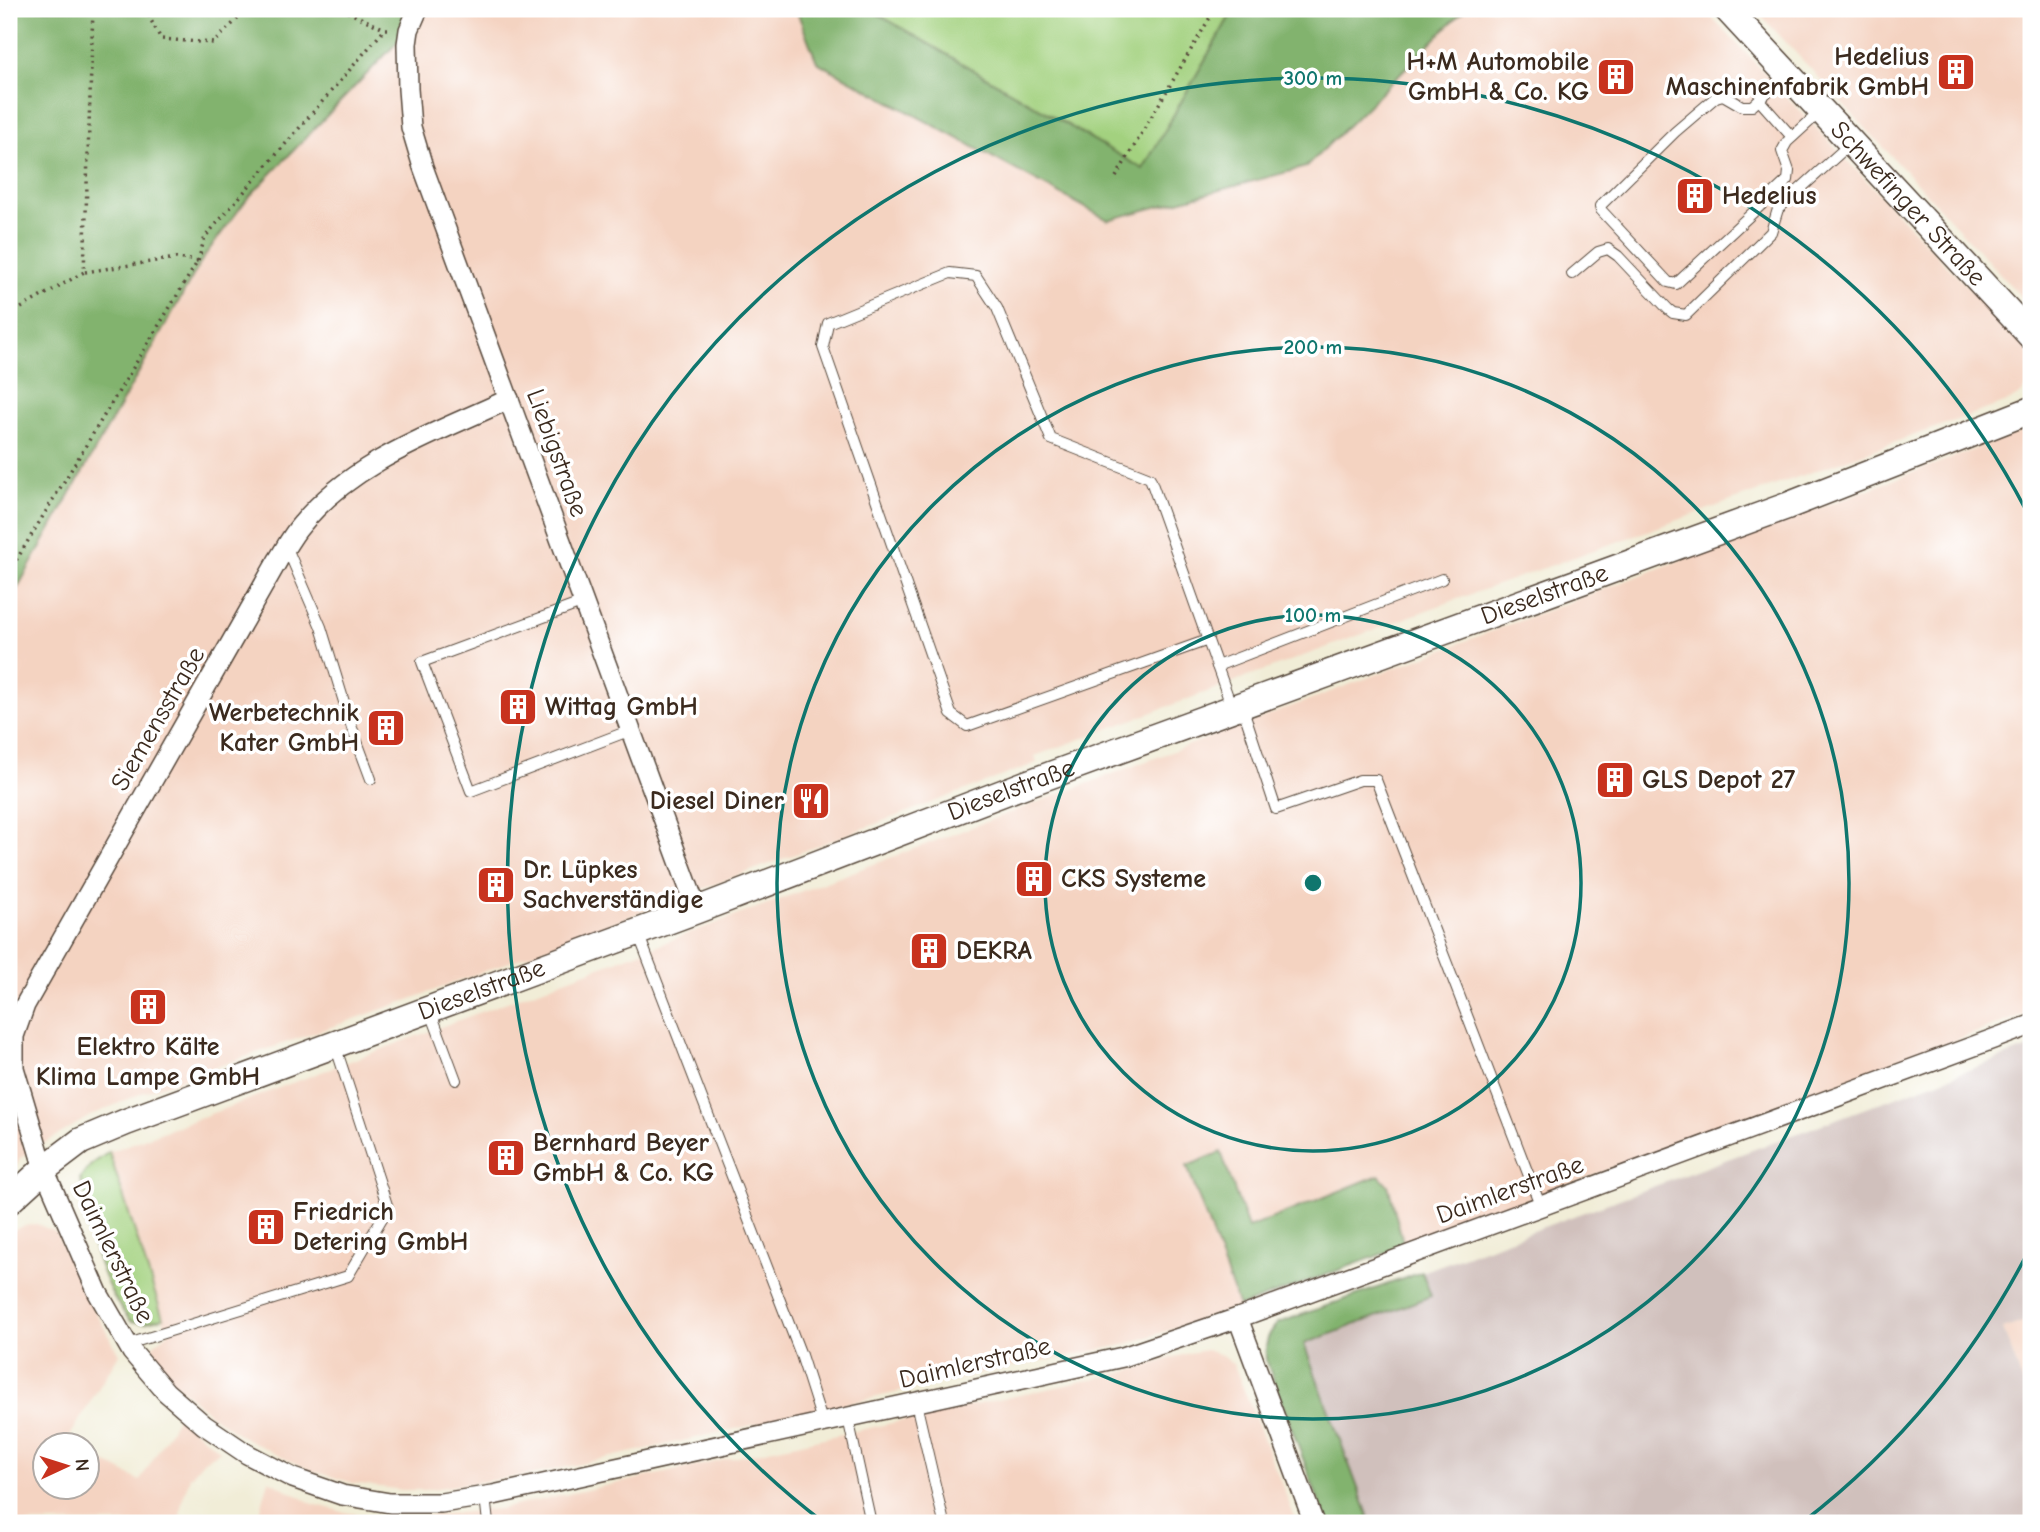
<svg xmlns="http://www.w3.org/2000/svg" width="2040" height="1532" viewBox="0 0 2040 1532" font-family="'Comic Neue',sans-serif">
  <rect width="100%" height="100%" fill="#fff"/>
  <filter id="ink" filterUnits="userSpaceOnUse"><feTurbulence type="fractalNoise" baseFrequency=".0143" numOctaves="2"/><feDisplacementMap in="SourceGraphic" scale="14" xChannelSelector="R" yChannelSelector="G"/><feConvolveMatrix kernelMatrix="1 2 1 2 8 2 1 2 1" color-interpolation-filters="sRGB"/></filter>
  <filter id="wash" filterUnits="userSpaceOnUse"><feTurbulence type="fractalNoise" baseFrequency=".00686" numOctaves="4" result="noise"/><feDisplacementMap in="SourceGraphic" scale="28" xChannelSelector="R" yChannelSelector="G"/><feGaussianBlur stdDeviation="1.57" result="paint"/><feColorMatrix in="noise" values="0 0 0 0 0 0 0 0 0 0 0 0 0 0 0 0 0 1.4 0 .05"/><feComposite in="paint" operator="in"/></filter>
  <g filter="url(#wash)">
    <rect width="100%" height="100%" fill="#f1edd7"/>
    <!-- built -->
    <g fill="#f4d3c1">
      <path d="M418,9H796L817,62L1306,167L1465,9H1704L2029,352L2031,356V379L2029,387L2021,394L2010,401L1430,609L1035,756L1037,763L406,1001L144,1092L90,1116L20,1158L17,1166L9,1175V603L203,258L247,199Z"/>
      <path d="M1755,9H2031V308L1960,230Z"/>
      <path d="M2031,428V1012L1404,1246L1388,1185L1379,1175L1248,1228L1221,1152L1187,1166L1239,1307L1124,1345L992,1371L536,1474L424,1490H402L353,1483L313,1471L281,1457L240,1435L210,1414L173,1381L148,1350L168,1333L109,1152Z"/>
      <path d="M37,1224L57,1233L72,1269L119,1354L67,1441L72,1444H46V1486H88V1453L140,1481L178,1417L221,1451L204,1460L190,1477L182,1501L180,1517L185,1523H9V1237L13,1230L23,1226Z"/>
      <path d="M2031,1319V1405L2003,1329Z"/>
      <path d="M1206,1350L1222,1355L1234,1365L1297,1523H257L269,1480L313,1504L343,1512L376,1517H415L500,1509L1125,1372L1189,1353Z"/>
    </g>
    <!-- industrial -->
    <path fill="#d0c0bc" d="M2031,1047V1319L2003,1329L2031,1405V1523H1371L1304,1343L1431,1296L1422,1272Z"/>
    <!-- green -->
    <g fill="#a3d17f" stroke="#6f7e4e" stroke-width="2">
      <path d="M869,9H1234L1143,169Z"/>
      <path d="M109,1152L163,1318L143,1323L131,1321C106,1294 96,1253 84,1218L93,1214L80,1179L91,1165Z"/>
    </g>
    <!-- forest -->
    <g fill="#82b36e" stroke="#5e6e46" stroke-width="2">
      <path d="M9,9H409V30L247,199L203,258L9,603Z"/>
      <path d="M796,9H869L1143,169L1234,9H1465L1306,167L1108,220L817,62Z"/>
      <path d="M1221,1152L1248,1228L1379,1175L1388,1185L1404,1246L1239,1307L1187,1166Z"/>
      <path d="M1422,1272L1431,1296L1304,1344L1371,1523H1327L1266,1360C1265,1344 1267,1334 1278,1323Z"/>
    </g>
  </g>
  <g filter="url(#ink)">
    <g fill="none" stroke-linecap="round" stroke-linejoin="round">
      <!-- lane casing -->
      <g stroke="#56473a" stroke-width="12">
        <g id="lane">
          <path d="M1787,74L1752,106H1742L1723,95L1716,97L1675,132L1600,206L1601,210L1668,282L1676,284L1788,180L1789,171L1782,151L1787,142L1821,111"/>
          <path d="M1759,100L1792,137"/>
          <path d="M1572,274L1598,252L1608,249L1618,256L1668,309L1673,313L1686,315L1771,232L1778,209L1851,143"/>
          <path d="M287,548L321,627L352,728L371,779"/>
          <path d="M584,602L422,662L471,791L631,730"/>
          <path d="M1208,640L967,726L951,714L823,347L828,323L950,273L976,276L997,308L1051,439L1150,478L1217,666"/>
          <path d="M1242,706L1276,809L1360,780H1376L1541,1207"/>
          <path d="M1232,708L1217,666L1442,579"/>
          <path d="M638,933L801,1355L823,1424"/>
          <path d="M430,1010L456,1080"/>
          <path d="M128,1344L348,1276L388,1208L335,1045"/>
          <path d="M916,1403L944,1523"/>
          <path d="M848,1418L871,1523"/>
          <path d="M485,1496L488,1523"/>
        </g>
      </g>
      <!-- street casing -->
      <g stroke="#56473a" stroke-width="22">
        <g id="street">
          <path d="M418,9L409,30L407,44L408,89L411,127L423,167L697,910"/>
          <path d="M509,399C437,433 354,460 302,524C292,535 285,549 278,560L25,1005L14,1036V1068L44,1169L98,1293L132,1352L166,1392L204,1425L247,1454L293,1478L342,1495L390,1503H441L493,1495L1123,1357L1238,1318L2031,1025"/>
          <path d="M1238,1318L1314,1523"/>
        </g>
      </g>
      <!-- secondary casing -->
      <g stroke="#56473a" stroke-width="29">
        <g id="secondary">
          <path id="s1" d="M1727,9L2031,336"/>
          <path id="s2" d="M9,1201L44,1169L81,1141L126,1122L697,910L1026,784L1787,506L2031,410"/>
        </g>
      </g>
      <!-- path -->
      <g stroke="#56473a" stroke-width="3.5" stroke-dasharray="2 5" stroke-linecap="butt">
        <path d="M145,9L161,39L213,43L248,9"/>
        <path d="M341,9L385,29"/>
        <path d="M1116,177L1215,9"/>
        <path d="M85,272L176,258L198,261"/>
        <path d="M9,315L84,272L93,9"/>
        <path d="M9,572L198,261L205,237L385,29H393"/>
      </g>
      <!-- lane -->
      <use href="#lane" stroke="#fff" stroke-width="10"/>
      <!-- street -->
      <use href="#street" stroke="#fff" stroke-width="19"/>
      <!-- secondary -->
      <use href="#secondary" stroke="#fff" stroke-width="26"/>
    </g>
  </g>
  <!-- distance rings -->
  <g fill="none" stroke="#0f766e" stroke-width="3.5">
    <circle cx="1313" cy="883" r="268"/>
    <circle cx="1313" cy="883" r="536"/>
    <path d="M2030 1248A805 805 0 0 1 1803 1522M823 1522A805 805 0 1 1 2030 518"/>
  </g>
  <!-- icons -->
  <defs>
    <g id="building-square" transform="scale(2.0125)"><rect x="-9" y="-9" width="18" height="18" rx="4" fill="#c8321e" stroke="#fff"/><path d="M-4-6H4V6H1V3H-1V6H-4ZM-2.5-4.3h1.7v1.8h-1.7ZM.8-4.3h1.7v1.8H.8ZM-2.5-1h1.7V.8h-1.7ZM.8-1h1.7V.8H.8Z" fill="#fff"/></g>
    <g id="restaurant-square" transform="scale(2.0125)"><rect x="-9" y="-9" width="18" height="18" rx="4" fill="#c8321e" stroke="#fff"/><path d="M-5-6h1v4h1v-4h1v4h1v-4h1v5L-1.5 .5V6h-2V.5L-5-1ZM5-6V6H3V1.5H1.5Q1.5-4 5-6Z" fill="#fff"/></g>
  </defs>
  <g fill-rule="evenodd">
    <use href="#building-square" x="1956" y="72"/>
    <use href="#building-square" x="1616" y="77"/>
    <use href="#building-square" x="1695" y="196"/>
    <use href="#building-square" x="518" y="707"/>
    <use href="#building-square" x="386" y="728"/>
    <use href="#building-square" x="1615" y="780"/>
    <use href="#restaurant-square" x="811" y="801"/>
    <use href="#building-square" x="1034" y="879"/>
    <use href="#building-square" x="496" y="885"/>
    <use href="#building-square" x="929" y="951"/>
    <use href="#building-square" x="148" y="1007"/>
    <use href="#building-square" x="506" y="1158"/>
    <use href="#building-square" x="266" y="1227"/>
  </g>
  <g text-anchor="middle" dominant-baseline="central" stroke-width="7" stroke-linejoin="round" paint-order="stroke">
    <!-- poi labels -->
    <g font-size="26" font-weight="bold" fill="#3b2a1e" stroke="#fff" text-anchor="start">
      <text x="1929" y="57" text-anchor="end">Hedelius<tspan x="1929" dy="30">Maschinenfabrik GmbH</tspan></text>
      <text x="1589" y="62" text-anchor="end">H+M Automobile<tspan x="1589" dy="30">GmbH &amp; Co. KG</tspan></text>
      <text x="1722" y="196">Hedelius</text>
      <text x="545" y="707">Wittag GmbH</text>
      <text x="359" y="713" text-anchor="end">Werbetechnik<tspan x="359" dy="30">Kater GmbH</tspan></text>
      <text x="1642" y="780">GLS Depot 27</text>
      <text x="784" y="801" text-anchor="end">Diesel Diner</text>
      <text x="523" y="870">Dr. Lüpkes<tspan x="523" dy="30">Sachverständige</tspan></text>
      <text x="1061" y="879">CKS Systeme</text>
      <text x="956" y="951">DEKRA</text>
      <text x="148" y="1047" text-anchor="middle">Elektro Kälte<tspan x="148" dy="30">Klima Lampe GmbH</tspan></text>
      <text x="533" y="1143">Bernhard Beyer<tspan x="533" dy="30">GmbH &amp; Co. KG</tspan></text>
      <text x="293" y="1212">Friedrich<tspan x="293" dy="30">Detering GmbH</tspan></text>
    </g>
    <!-- street labels -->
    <g font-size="26" fill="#3b2a1e" stroke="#fff">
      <text stroke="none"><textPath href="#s1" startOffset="266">Schwefinger Straße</textPath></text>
      <text transform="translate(557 453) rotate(70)">Liebigstraße</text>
      <text stroke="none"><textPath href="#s2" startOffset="1656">Dieselstraße</textPath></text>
      <text transform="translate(158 719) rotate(-60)">Siemensstraße</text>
      <text stroke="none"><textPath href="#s2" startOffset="1088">Dieselstraße</textPath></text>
      <text stroke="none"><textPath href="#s2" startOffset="522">Dieselstraße</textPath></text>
      <text transform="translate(1510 1190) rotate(-20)">Daimlerstraße</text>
      <text transform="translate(113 1252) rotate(64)">Daimlerstraße</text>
      <text transform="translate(975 1363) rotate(-13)">Daimlerstraße</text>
    </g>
  </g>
  <circle cx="1313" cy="883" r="10" fill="#0f766e" stroke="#fff" stroke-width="3.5"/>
  <g font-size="21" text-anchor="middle" font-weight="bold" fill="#0f766e" stroke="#fff" stroke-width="7" stroke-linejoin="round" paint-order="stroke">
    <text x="1313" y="85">300 m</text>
    <text x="1313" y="354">200 m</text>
    <text x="1313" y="622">100 m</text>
  </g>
  <!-- margin -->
  <rect width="2040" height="1532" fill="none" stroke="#fff" stroke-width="35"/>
  <!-- north arrow -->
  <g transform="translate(66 1466) rotate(86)"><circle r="33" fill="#ffffff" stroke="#b1aaa5" stroke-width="2"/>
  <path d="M0-5L12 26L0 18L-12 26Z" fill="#c8321e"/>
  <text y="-10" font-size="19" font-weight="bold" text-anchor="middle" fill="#3b2a1e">N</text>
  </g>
</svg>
